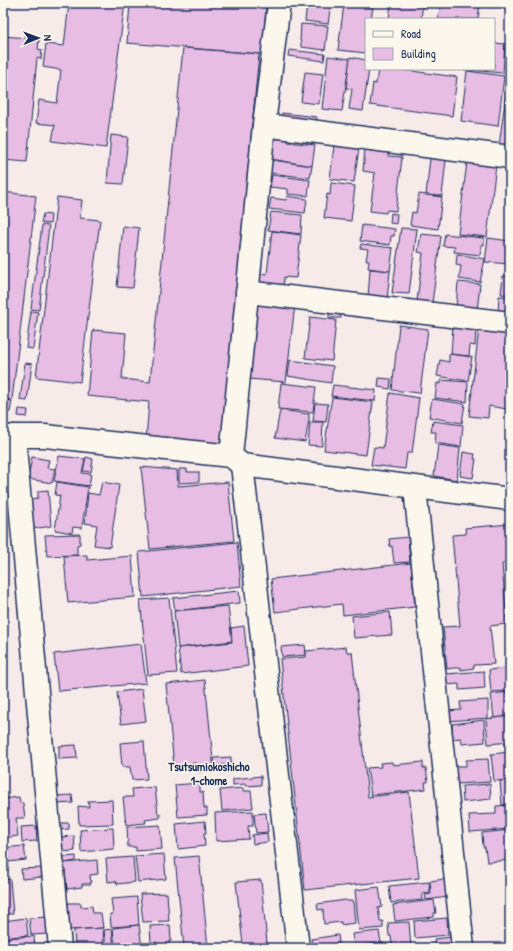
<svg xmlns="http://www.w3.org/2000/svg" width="513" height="951" viewBox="0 0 513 951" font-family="'Patrick Hand',sans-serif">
  <rect width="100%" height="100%" fill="#f7ebea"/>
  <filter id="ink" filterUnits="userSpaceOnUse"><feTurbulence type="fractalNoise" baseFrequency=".025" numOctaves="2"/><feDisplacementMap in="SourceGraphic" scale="8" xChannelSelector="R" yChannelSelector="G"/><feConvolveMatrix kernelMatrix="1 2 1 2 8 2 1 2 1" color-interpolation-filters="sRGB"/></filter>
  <g filter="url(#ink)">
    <!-- building -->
    <g fill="#e8bde3" stroke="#1b2f5e">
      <path d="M69,3H125L106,148L52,141L55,125L36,123L39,100L57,103L61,70L43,67L46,44L64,46Z"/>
      <path d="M130,3H261L266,8L262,54L127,43Z"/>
      <path d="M307,3H331L328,24L305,21Z"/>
      <path d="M335,3H368V6L344,3L343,6L335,5Z"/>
      <path d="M391,3H423L421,19H389Z"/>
      <path d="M441,3H480L478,19H438Z"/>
      <path d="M344,4L373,7L371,19H366V53L338,50Z"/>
      <path d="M301,24L328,26L325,50L301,47V41H300Z"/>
      <path d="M3,36L39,39L38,49L42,50L41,59L37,58L27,162L3,160Z"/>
      <path d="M494,43L505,44L503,73L456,69H494Z"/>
      <path d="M183,48L259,54L221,446L146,439L149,402L87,396L93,330L126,333L122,379L150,382Z"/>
      <path d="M289,50L325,54L324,61L288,56Z"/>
      <path d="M328,56L350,59L342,111L322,109Z"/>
      <path d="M350,57L366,60V69H369L363,111L349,109L352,89L346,88Z"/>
      <path d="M378,69H396L457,77L452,116L370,105L373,83L376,84Z"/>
      <path d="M467,71L504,76L498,126L461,121Z"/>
      <path d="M509,71H510V108L504,107Z"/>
      <path d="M305,72L323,74L319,104L301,102Z"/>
      <path d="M504,108L510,109V147L499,146Z"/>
      <path d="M282,113L317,117L316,125L281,121Z"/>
      <path d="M111,135L128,137L123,184L107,183Z"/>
      <path d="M274,136L288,138V142L315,145L312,166L271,159Z"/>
      <path d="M334,145L359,148L354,182L330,179Z"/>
      <path d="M365,148L388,151V156L402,157L396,211L387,210L386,213L370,211L375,173L363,171Z"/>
      <path d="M430,158L446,160L442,196L426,195Z"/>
      <path d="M272,160L312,166L310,178L270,173Z"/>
      <path d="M467,162L496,165L487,237L458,234Z"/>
      <path d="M272,175L310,180L308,196L288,194V189L270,187Z"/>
      <path d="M331,183L355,186L351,221L324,218L327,194L330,195Z"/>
      <path d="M3,192L36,196L12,400L3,399L4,381H3Z"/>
      <path d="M419,194L442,197L438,229L410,225L412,212L416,213Z"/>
      <path d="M287,196L307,199L305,213L269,209L271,198L286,200Z"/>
      <path d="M57,197L82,200L80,218L100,220L80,382L36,377Z"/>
      <path d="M271,212L302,215L301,234L268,230Z"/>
      <path d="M391,213L397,214L396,224L390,223Z"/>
      <path d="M43,214L51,215L50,224L41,223Z"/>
      <path d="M42,225L49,226L39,310L31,309Z"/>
      <path d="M362,225L395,229L394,236H391L390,245L360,241Z"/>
      <path d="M123,226L139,228L133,288L117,287Z"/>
      <path d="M401,228L417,229L409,294L392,293Z"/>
      <path d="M272,231L301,235L296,278L284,277L283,288L258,285L260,273L267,274Z"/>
      <path d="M421,234L441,236L432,303L417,301L423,253L418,252Z"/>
      <path d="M445,234L484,238V245H481L480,255L454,252L455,247L443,246Z"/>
      <path d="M488,238L510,241V264L485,262Z"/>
      <path d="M361,244L393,248L390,271L368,268L369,260H366L368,249L360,248Z"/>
      <path d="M457,254L485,259L480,282L459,279L461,266L456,265Z"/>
      <path d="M370,269L390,271L387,300L368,298Z"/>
      <path d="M503,276L510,277V295L501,294Z"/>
      <path d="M458,282L480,284L477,311L456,309Z"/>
      <path d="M499,296L510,297V315L498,314Z"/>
      <path d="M256,299L295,304L286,382L248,379Z"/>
      <path d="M329,310L340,311L341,318H329Z"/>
      <path d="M31,311L38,312L33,349L26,348Z"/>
      <path d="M310,317L336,320L332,361L305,358Z"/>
      <path d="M399,325L428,329L420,393L392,390Z"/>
      <path d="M453,325L476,327L475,346L470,345L469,356L451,354Z"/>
      <path d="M479,328L510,332V401H508L507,409L489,406L488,418L469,416Z"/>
      <path d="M449,354L472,357L468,381L437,376L440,360L449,362Z"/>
      <path d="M290,360L333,366L331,383L288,376Z"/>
      <path d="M25,363L32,364L27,401L20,400Z"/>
      <path d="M379,378L391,379L390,389L378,387Z"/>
      <path d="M441,380L468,382L467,402L435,398L437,383L441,384Z"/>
      <path d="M281,383L316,387L313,412L278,409Z"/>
      <path d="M333,385L376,390L375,401L331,396Z"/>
      <path d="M390,393L419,398L412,453H407L405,469L371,465L374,447L383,448Z"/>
      <path d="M332,397L373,402L366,455L324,450Z"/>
      <path d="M432,399L465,404L462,423L429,417Z"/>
      <path d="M3,400L12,401L10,412L3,411Z"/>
      <path d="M315,403L328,404L326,422L313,421Z"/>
      <path d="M19,409L28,410L27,417L18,416Z"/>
      <path d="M280,410L309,414V420L305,442L275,438Z"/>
      <path d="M433,421L463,425L461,447L435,443L436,432H431Z"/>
      <path d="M310,422H323L322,446L308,445Z"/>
      <path d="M438,445L460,448L457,480L434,476Z"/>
      <path d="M463,452L475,454L474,459H476L473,478L460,476Z"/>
      <path d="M59,456L85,459L82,473L91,474L89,486L54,481Z"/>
      <path d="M32,457L49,460L47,468L55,469L52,483L28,479Z"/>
      <path d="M86,457L93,459L91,472L83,471Z"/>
      <path d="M141,467L177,470L178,486L228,482L234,541L150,549Z"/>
      <path d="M179,469H187V472H199V482L179,483Z"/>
      <path d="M57,482L88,487L82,528L73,527L72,533L55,530L60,496L55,495Z"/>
      <path d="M102,482L119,485L110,547L94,545L97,525L85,523L88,493L99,495Z"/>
      <path d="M48,490L51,526L33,529L30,499L38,498V491Z"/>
      <path d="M510,524V563L502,564L507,624L490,626L494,664L474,665V668L461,670V667L447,669L443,627L460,626L452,535L466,534L465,528Z"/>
      <path d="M80,534V544L77,545V555L47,556L45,535Z"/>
      <path d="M408,537L410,562L394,563L392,546L390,547L389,539Z"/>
      <path d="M237,542L241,586L143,597L139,552Z"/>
      <path d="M87,555V560L132,556L135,597L68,603L64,556Z"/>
      <path d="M411,563L415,607L343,615L342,604L275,612L271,579Z"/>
      <path d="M239,591L240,603L175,611L173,598Z"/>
      <path d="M169,598L177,673L148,675L140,600Z"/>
      <path d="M228,606L232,641L178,648L174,611Z"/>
      <path d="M390,612L392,635L354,638L352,616Z"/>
      <path d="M244,626L248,666L181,674L178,648L232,642L231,628Z"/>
      <path d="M141,644L146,683L58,691L54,654Z"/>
      <path d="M305,645L306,655L282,657L281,647Z"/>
      <path d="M346,647L347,652H352L368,797L409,792L419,878L305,890L280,659L306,657V651Z"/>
      <path d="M505,668L506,672H510V691L491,692L489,670Z"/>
      <path d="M484,671L485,688L459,690V684L446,685V674Z"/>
      <path d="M205,680L214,770L198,772L196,763L174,766L166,684Z"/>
      <path d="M142,689L146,721L121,724L117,692Z"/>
      <path d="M510,692V716L494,718L491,694Z"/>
      <path d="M488,700V718L447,721L446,711L461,710L460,702Z"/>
      <path d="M510,716V742L488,744L486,719Z"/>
      <path d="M484,720L485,742L462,744L461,738L453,739L452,724Z"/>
      <path d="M144,741L147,779L132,780L130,767H122L120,743Z"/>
      <path d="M76,745L77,758L59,759V746Z"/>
      <path d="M510,752V780L494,781L491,754Z"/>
      <path d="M231,757V764L215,766L214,758Z"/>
      <path d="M488,759L490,782L456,784L454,766H466V760Z"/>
      <path d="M392,762L393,765L423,762V768H426L428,782H425L426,789L371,795L367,768L381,767L380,763Z"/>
      <path d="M261,776V785L246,786V784L233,785V779Z"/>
      <path d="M510,780V804L502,805L500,781Z"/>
      <path d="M200,783V792H203L204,808H207V815L178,817L175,785Z"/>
      <path d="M490,784L491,799L463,802L462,786Z"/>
      <path d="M155,787L158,814H160V818L145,820L146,823L126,825L123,797H133L132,789Z"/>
      <path d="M243,788V791H251L253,808L222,811L220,790Z"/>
      <path d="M72,795L73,803L56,804L55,796Z"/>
      <path d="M19,797L20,803H23L25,818H16L18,836L3,838V799Z"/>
      <path d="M112,800L113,824L79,825L78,806L89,807L88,801Z"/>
      <path d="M510,805V829L470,832L469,815L496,814V806Z"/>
      <path d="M253,811V826H248L249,839L216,841L215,813Z"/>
      <path d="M266,813L268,832L256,833L254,814Z"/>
      <path d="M205,821L206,833H204L205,846L178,849L176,824Z"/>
      <path d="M58,823H69V829L58,830Z"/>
      <path d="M160,825L162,849L136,851V847H128L127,827Z"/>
      <path d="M36,826L37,841L22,842L21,827Z"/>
      <path d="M113,828L114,849L81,852L80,830Z"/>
      <path d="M510,830V860L487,862L485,847H483L482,833Z"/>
      <path d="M267,833L268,842L253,844L252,835Z"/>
      <path d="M74,836L75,851L60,852L59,837Z"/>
      <path d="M24,846L26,860L8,862L9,869L3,870V848Z"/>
      <path d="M164,854L166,879L138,882L135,856Z"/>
      <path d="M76,856V861L64,863L63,857Z"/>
      <path d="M199,856L208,948H184L175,858Z"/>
      <path d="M133,857L135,882L117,884L116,881L108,882L106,859Z"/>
      <path d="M97,860L98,874L90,875L91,884H82V887L67,889L64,863Z"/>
      <path d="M42,868V877L22,879L21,869Z"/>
      <path d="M3,873H6L7,880L10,879L13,914H5V917H3Z"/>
      <path d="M445,879L448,897L426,900L425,895L431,894L430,881Z"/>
      <path d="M261,880L267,943L243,945L236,882Z"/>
      <path d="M429,882L430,893L422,894L423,900L391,903L389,886Z"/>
      <path d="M379,887L382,907L378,908L380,921H383V928L359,930L355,890Z"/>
      <path d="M167,893L169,921L143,922L140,894Z"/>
      <path d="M137,897L139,925L111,927L110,914H113L111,899Z"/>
      <path d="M346,900L347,901H353L355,923L341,925V922L324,924L323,909L318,910L317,904Z"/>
      <path d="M434,900L436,913H434V917L395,921L393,905Z"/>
      <path d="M68,903H81V907L92,906L93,913H101L103,928L69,930Z"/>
      <path d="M48,917L50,934L31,935L29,918Z"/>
      <path d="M26,918L28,935L3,938V921Z"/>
      <path d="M447,918L448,935L415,938L414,921Z"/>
      <path d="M409,922L411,948H390L389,944H392L391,936H389L388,923Z"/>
      <path d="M139,925L142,948H115L113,928Z"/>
      <path d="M170,925L171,941H169V948H157L156,942L151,943L150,926Z"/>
      <path d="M103,928L104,948H75L74,930Z"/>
      <path d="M112,929L114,948H106L104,930Z"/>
      <path d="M379,931L381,943L354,946L352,934Z"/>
      <path d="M338,935L339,943L313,947L311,939Z"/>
      <path d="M34,936L35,948H6L5,938Z"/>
      <path d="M452,937L453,948H412V947L435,944L434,939Z"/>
      <path d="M383,943V948H343Z"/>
    </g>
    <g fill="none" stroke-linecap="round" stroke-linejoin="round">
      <!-- minor casing -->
      <g stroke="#1b2f5e" stroke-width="25">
        <g id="minor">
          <path d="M264,125L510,157"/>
          <path d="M247,292L510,323"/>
          <path d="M14,436L60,948"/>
          <path d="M3,439L14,436H45L231,456L242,465L510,499"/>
          <path d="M231,456L264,125L279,3"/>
          <path d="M242,465L298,948"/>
          <path d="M415,488L463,948"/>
        </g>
      </g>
      <!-- minor -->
      <use href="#minor" stroke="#fbf7ec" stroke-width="22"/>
    </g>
  </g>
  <g text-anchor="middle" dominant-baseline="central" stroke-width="3" stroke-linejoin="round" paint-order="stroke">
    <!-- neighbourhood labels -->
    <g font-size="12" font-weight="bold" fill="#1b2f5e" stroke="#fbf7ec">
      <text x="209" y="766">Tsutsumiokoshicho<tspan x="209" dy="14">1-chome</tspan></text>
    </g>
  </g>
  <!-- margin -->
  <rect width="513" height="951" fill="none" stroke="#fbf7ec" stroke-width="16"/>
  <rect x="8" y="8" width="497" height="935" fill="none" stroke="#1b2f5e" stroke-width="1.5" filter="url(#ink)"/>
  <!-- legend -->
  <rect x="365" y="18" width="130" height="52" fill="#fbf7ec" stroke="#a1a7b3"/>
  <rect x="373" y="31" width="20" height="6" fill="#fbf7ec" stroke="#a1a7b3"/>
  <text x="401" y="38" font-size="12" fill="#1b2f5e">Road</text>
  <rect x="373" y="48" width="20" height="12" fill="#e8bde3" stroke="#a1a7b3"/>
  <text x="401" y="58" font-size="12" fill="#1b2f5e">Building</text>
  <!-- north arrow -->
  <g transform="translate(38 38) rotate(89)" stroke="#fbf7ec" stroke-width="3" paint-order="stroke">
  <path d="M0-3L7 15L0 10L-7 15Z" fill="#1b2f5e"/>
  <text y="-6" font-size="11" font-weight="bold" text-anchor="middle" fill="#1b2f5e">N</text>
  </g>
</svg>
